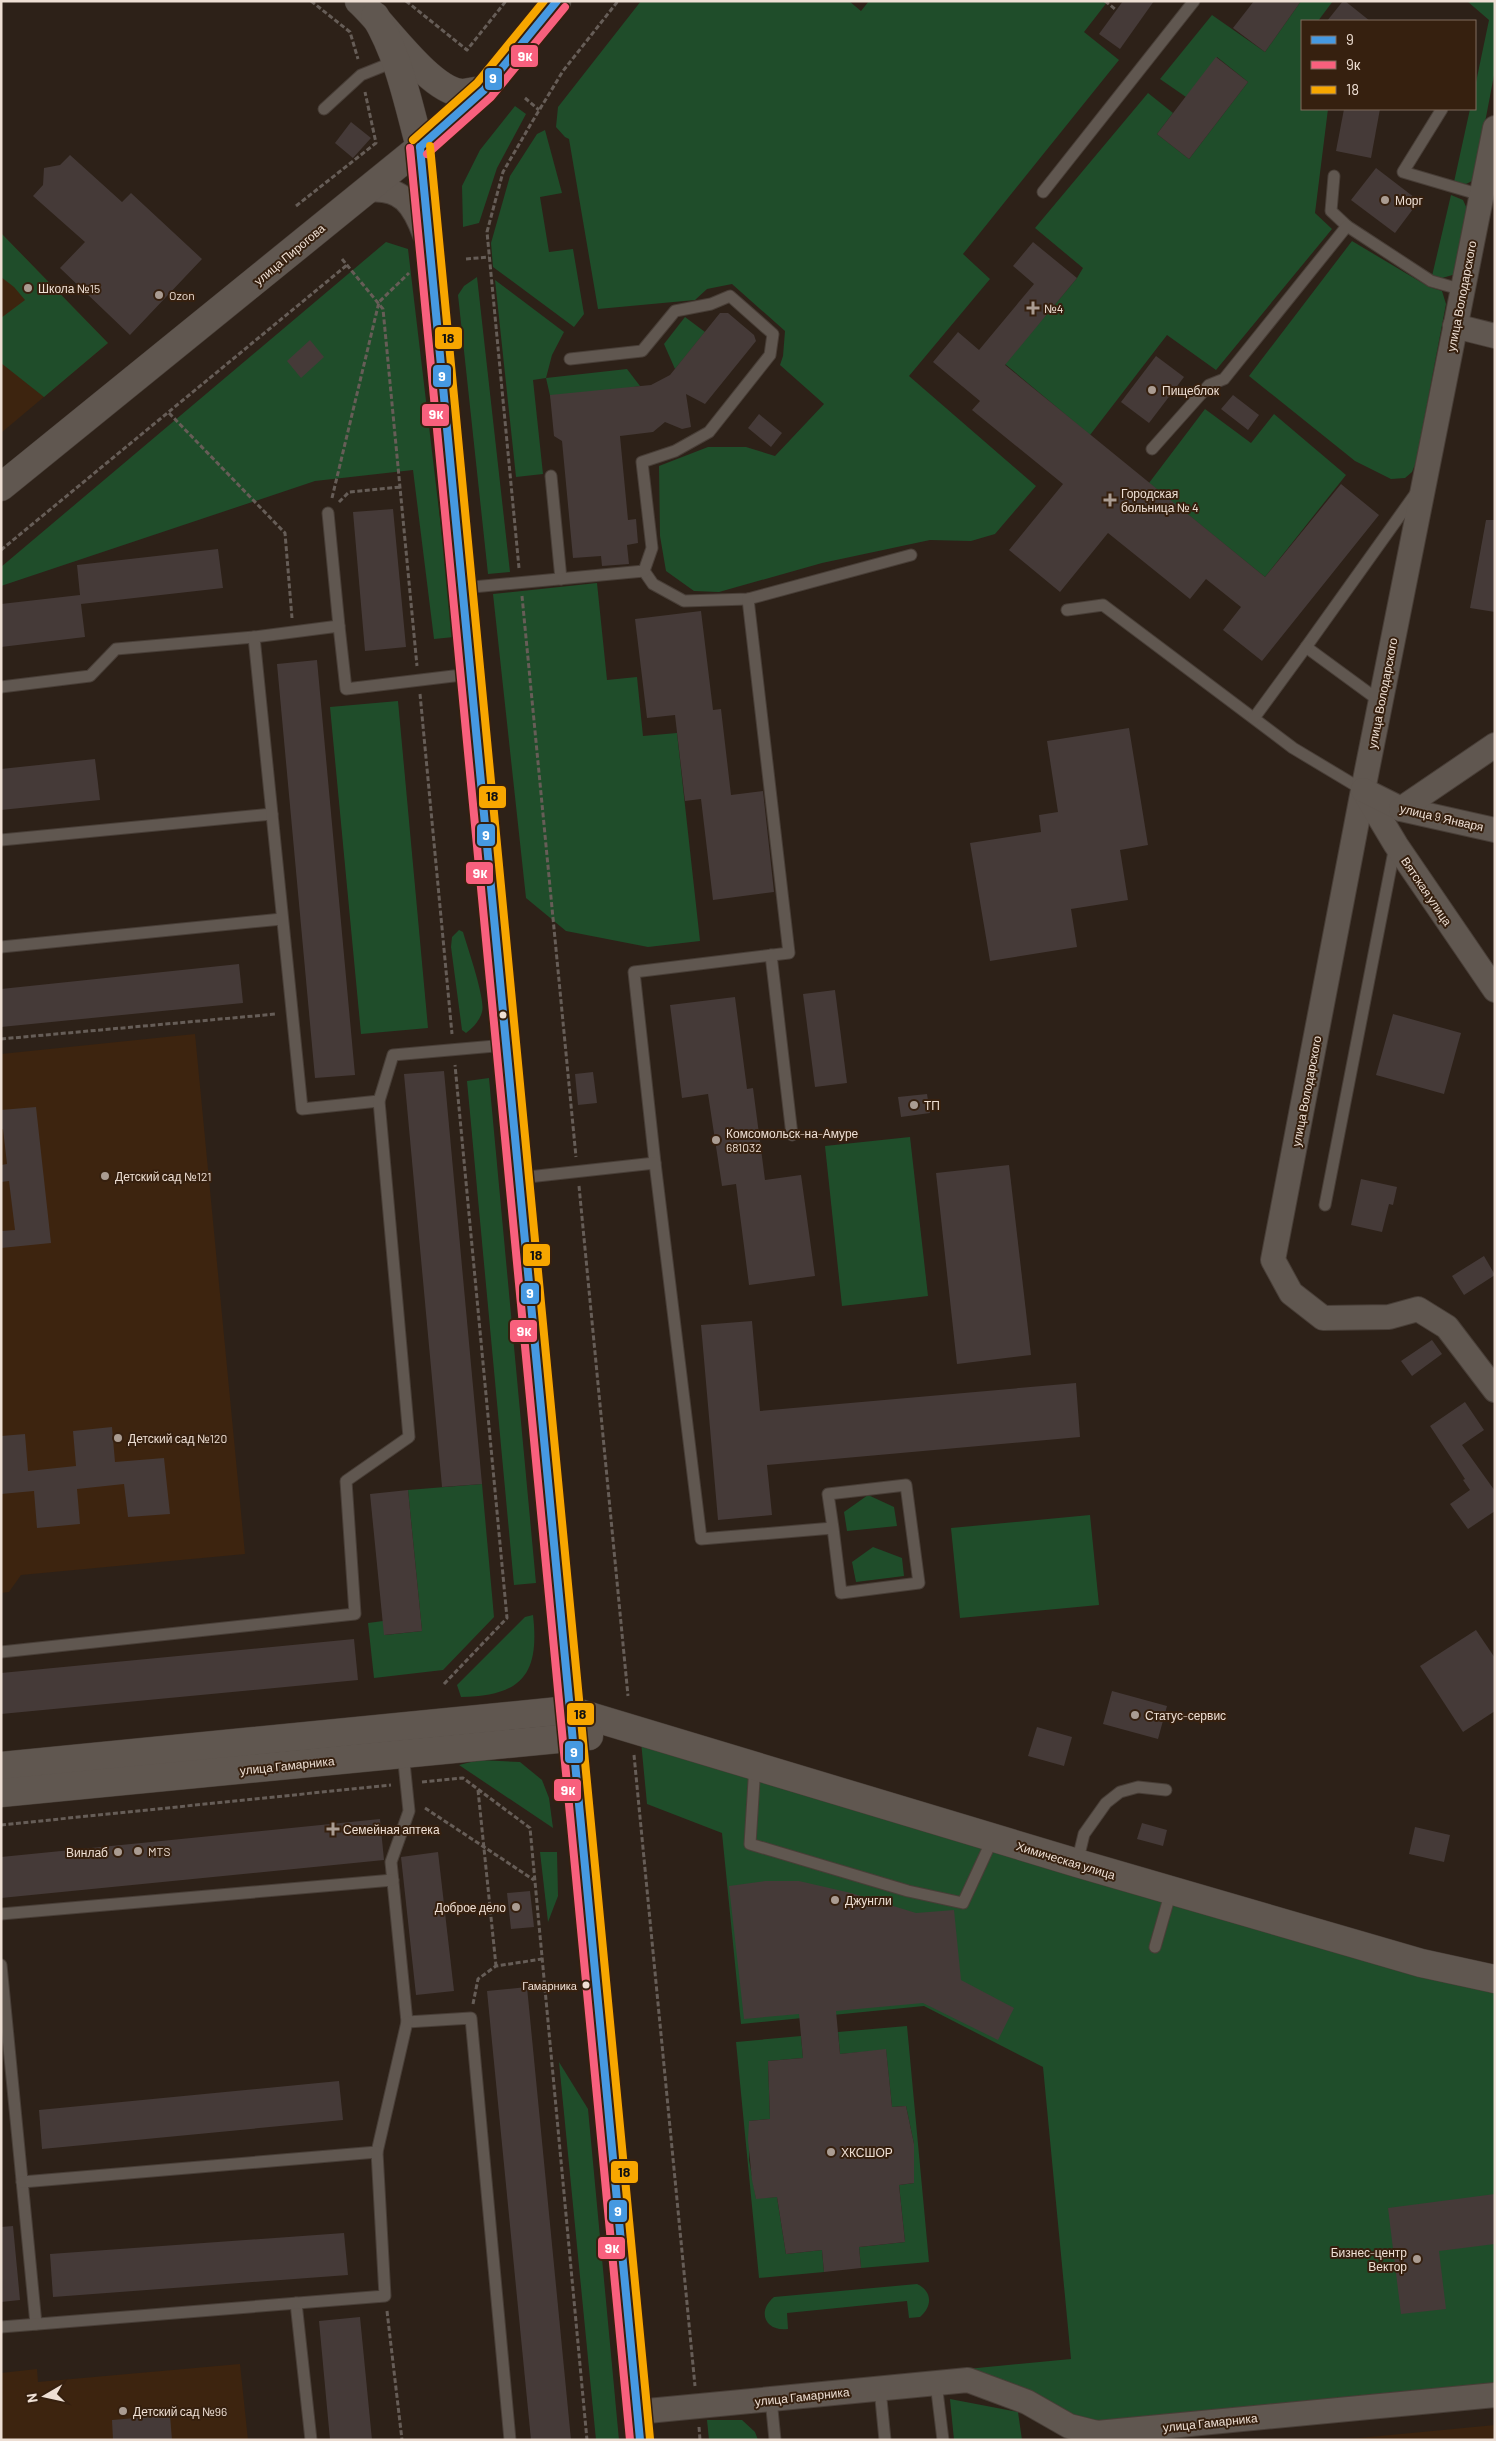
<svg xmlns="http://www.w3.org/2000/svg" width="1496" height="2441" viewBox="0 0 1496 2441" font-family="Barlow,sans-serif">
  <rect width="100%" height="100%" fill="#2d2118"/>
  <!-- built -->
  <g fill="#3d240f">
    <path d="M1,233L108,343L1,433Z"/>
    <path d="M195,1034L245,1554L21,1575L9,1592L1,1593V1054Z"/>
    <path d="M240,2364L248,2440H1V2373L37,2369L38,2382Z"/>
    <path d="M1495,2425V2440H1349V2439Z"/>
  </g>
  <!-- green -->
  <g fill="#1f4d2a">
    <path d="M641,1H849L861,11L869,1H1108L1084,32L1119,60L963,254L990,279L909,376L1036,486L995,534L971,541L930,540L822,563L719,592L694,591L666,571L660,536L659,466L708,447H746L775,456L824,404L780,365L783,356L785,331L732,284L707,289L695,300L598,309L569,139L565,137L556,127L558,107Z"/>
    <path d="M1301,1H1333L1318,21H1302V109H1328L1315,213L1332,229L1216,370L1167,335L1090,435L1005,364L1077,278L1083,268L1035,228L1148,93L1173,113L1157,134L1189,159L1248,82L1217,57L1186,97L1160,79L1212,15L1265,52Z"/>
    <path d="M1467,1H1495V70L1474,180L1466,184L1454,182L1470,109H1475V87L1489,20Z"/>
    <path d="M515,106L526,114L497,168L479,223L463,227L462,186L480,150Z"/>
    <path d="M545,130L562,193L540,197L549,252L573,249L584,314L574,327L493,267L491,243L510,176L537,134Z"/>
    <path d="M1451,195L1463,200L1468,211L1456,274L1442,278L1432,276Z"/>
    <path d="M1,233L108,343L44,397L1,363V318L25,300L14,287L1,277Z"/>
    <path d="M1352,241L1429,287L1442,291L1446,304L1416,462L1412,472L1405,478L1391,479L1355,461L1249,376Z"/>
    <path d="M386,242L408,249L454,637L434,639L413,470L315,481L1,586V567Z"/>
    <path d="M477,277L510,572L488,574L458,295L464,286Z"/>
    <path d="M495,280L564,332L552,355L546,378L627,369L640,386L551,400L546,378L533,380L543,474L516,477Z"/>
    <path d="M685,317L705,332L675,369L664,344Z"/>
    <path d="M1205,409L1251,443L1274,414L1346,475L1265,577L1149,483Z"/>
    <path d="M597,583L607,680L637,677L643,736L677,733L700,941L648,947L566,931L526,898L493,594Z"/>
    <path d="M398,701L428,1028L361,1034L330,707Z"/>
    <path d="M459,930L463,932C467,946 486,1000 482,1012C480,1020 473,1028 466,1033L462,1030L451,947L452,937Z"/>
    <path d="M489,1078L536,1583L514,1585L467,1081Z"/>
    <path d="M910,1137L928,1296L842,1306L825,1146Z"/>
    <path d="M482,1484L494,1617L443,1670L374,1678L368,1623L383,1621L385,1635L422,1631L408,1490Z"/>
    <path d="M868,1495L894,1507L897,1526L847,1531L844,1512Z"/>
    <path d="M1090,1515L1099,1605L960,1618L951,1528Z"/>
    <path d="M873,1547L902,1558L904,1576L856,1582L852,1562Z"/>
    <path d="M533,1615C540,1675 521,1696 461,1697L457,1685L525,1617Z"/>
    <path d="M640,1731L1495,1979V2395L1097,2433L967,2369L1071,2359L1043,2067L924,2006L741,2024L722,1833L647,1804Z"/>
    <path d="M479,1760L520,1762L542,1780L549,1798L553,1828L459,1765Z"/>
    <path d="M540,1852H557L558,1896L548,1922Z"/>
    <path d="M907,2026L929,2262L861,2268L859,2247L905,2242L899,2185L914,2183V2144L906,2106L892,2107L886,2050L840,2054L838,2032Z"/>
    <path d="M801,2036L803,2058L768,2061L770,2119L749,2121V2160L756,2198L777,2197L786,2254L822,2250L824,2272L759,2278L736,2042Z"/>
    <path d="M559,2062L588,2109L619,2440H596Z"/>
    <path d="M917,2284C932,2291 933,2306 920,2317L909,2318L907,2301L787,2313L788,2329C766,2332 756,2312 774,2297Z"/>
    <path d="M950,2399L1018,2412L1022,2440H954Z"/>
    <path d="M707,2420H742L755,2432L758,2440H709Z"/>
  </g>
  <!-- building -->
  <g fill="#453a38">
    <path d="M1123,1H1154L1120,49L1099,34Z"/>
    <path d="M1254,1H1301L1265,52L1233,28Z"/>
    <path d="M1343,1H1345L1370,21H1327Z"/>
    <path d="M1216,57L1248,82L1189,159L1157,134Z"/>
    <path d="M1344,109H1380L1371,158L1336,151Z"/>
    <path d="M351,122L371,138L353,158L335,143Z"/>
    <path d="M70,155L122,202L131,193L202,259L130,335L60,268L85,242L33,196L43,185L44,168L60,165Z"/>
    <path d="M1376,168L1419,201L1395,233L1351,200Z"/>
    <path d="M1033,242L1077,278L1005,365L1265,577L1341,484L1379,515L1262,661L1223,630L1241,607L1206,579L1190,599L1108,533L1060,592L1009,550L1063,484L972,410L980,401L933,362L958,332L979,350L1034,284L1013,266Z"/>
    <path d="M720,313H728L754,335L756,341L705,404L686,394L691,427L682,429L665,422L653,432L620,436L628,520L636,519L638,543L627,545L629,564L602,566L601,556L573,558L562,441L554,436L550,395L651,385L670,375Z"/>
    <path d="M310,340L324,357L301,378L287,361Z"/>
    <path d="M1156,356L1184,377L1149,423L1121,402Z"/>
    <path d="M1233,395L1259,415L1248,430L1221,409Z"/>
    <path d="M759,414L782,433L771,447L748,428Z"/>
    <path d="M393,509L406,647L365,651L353,512Z"/>
    <path d="M1486,520H1495V612L1470,608Z"/>
    <path d="M218,549L223,588L81,604L85,637L1,647V604L80,595L77,565Z"/>
    <path d="M701,611L713,710L721,709L731,795L763,791L774,892L713,900L701,799L685,801L675,715L647,718L635,619Z"/>
    <path d="M317,660L355,1075L315,1078L277,664Z"/>
    <path d="M1129,728L1148,845L1120,850L1128,900L1071,909L1077,947L990,961L970,843L1041,832L1039,815L1058,812L1047,741Z"/>
    <path d="M95,759L100,800L1,810V769Z"/>
    <path d="M239,964L243,1003L1,1027V989Z"/>
    <path d="M835,990L847,1083L815,1087L803,994Z"/>
    <path d="M735,997L747,1089L753,1088L765,1180L801,1175L815,1276L749,1285L736,1184L722,1186L708,1094L682,1098L670,1005Z"/>
    <path d="M1393,1014L1461,1033L1444,1094L1376,1075Z"/>
    <path d="M444,1071L482,1484L442,1487L404,1074Z"/>
    <path d="M593,1072L597,1103L578,1105L575,1074Z"/>
    <path d="M927,1094L930,1113L901,1117L898,1097Z"/>
    <path d="M36,1107L51,1243L1,1248V1231L15,1230L9,1181L1,1182V1165L7,1164L3,1129L1,1130V1110Z"/>
    <path d="M1009,1165L1031,1355L957,1364L936,1173Z"/>
    <path d="M1361,1179L1397,1187L1393,1205L1389,1204L1382,1232L1351,1225Z"/>
    <path d="M1484,1256L1495,1275L1464,1295L1452,1276Z"/>
    <path d="M752,1321L760,1411L1076,1383L1080,1437L767,1465L772,1515L718,1520L701,1325Z"/>
    <path d="M1432,1340L1442,1354L1412,1376L1401,1361Z"/>
    <path d="M1465,1402L1484,1430L1462,1445L1495,1491V1511L1468,1529L1450,1504L1470,1490L1463,1480L1465,1479L1430,1426Z"/>
    <path d="M112,1427L115,1462L164,1458L170,1514L128,1517L124,1484L77,1489L80,1524L37,1528L34,1491L1,1494V1436L25,1434L28,1471L76,1466L73,1431Z"/>
    <path d="M408,1490L422,1631L384,1635L370,1494Z"/>
    <path d="M1476,1630L1495,1658V1711L1463,1732L1420,1666Z"/>
    <path d="M354,1639L358,1680L1,1714V1673Z"/>
    <path d="M1112,1691L1167,1706L1158,1739L1103,1724Z"/>
    <path d="M1037,1727L1072,1737L1064,1766L1028,1756Z"/>
    <path d="M380,1819L384,1860L1,1898V1857Z"/>
    <path d="M1142,1823L1167,1830L1163,1846L1137,1839Z"/>
    <path d="M1415,1827L1450,1835L1444,1862L1409,1854Z"/>
    <path d="M438,1852L454,1991L416,1995L401,1857Z"/>
    <path d="M765,1881H799L851,1893L916,1913L954,1910L961,1980L1014,2008L998,2040L923,2003L836,2011L840,2054L886,2049L892,2107L906,2106L914,2144V2183L899,2185L905,2242L859,2247L861,2268L824,2272L822,2250L786,2254L777,2197L756,2199L752,2180L748,2140L749,2121L770,2119L768,2061L803,2058L799,2014L744,2019L729,1886Z"/>
    <path d="M530,1891L534,1927L511,1929L507,1893Z"/>
    <path d="M527,1987L571,2440H531L487,1991Z"/>
    <path d="M339,2081L343,2120L42,2149L39,2110Z"/>
    <path d="M1495,2194V2244L1439,2251L1446,2309L1401,2314L1388,2208Z"/>
    <path d="M13,2226L20,2300L1,2302V2227Z"/>
    <path d="M344,2233L348,2275L53,2297L50,2254Z"/>
    <path d="M360,2317L372,2440H330L319,2321Z"/>
    <path d="M170,2415L172,2440H113L112,2420Z"/>
  </g>
  <g fill="none" stroke-linecap="round" stroke-linejoin="round">
    <!-- lane casing -->
    <g stroke="#483e37" stroke-width="13">
      <g id="lane">
        <path d="M324,109L361,75L396,61"/>
        <path d="M1442,109L1403,172L1481,195"/>
        <path d="M1334,176L1331,211L1347,226L1431,281L1463,290"/>
        <path d="M1043,192L1194,1"/>
        <path d="M1152,449L1209,385L1224,379L1347,226"/>
        <path d="M551,476L561,579"/>
        <path d="M328,513L339,626"/>
        <path d="M644,571L653,584L684,601L748,599L911,555"/>
        <path d="M462,588L644,571L652,548L642,462L675,451L709,432L770,355L773,334L730,296L711,304L675,311L642,351L570,359"/>
        <path d="M1067,610L1103,605L1293,748L1363,790"/>
        <path d="M1,687L90,676L116,649L254,637"/>
        <path d="M1381,702L1306,647L1416,493"/>
        <path d="M1254,718L1306,647"/>
        <path d="M1,840L272,814"/>
        <path d="M1,947L282,919"/>
        <path d="M771,955L792,1135"/>
        <path d="M379,1101L302,1109L254,637L339,626L346,689L470,674"/>
        <path d="M655,1163L634,972L789,953L748,599"/>
        <path d="M519,1178L655,1163L701,1539L833,1528L828,1494L906,1485L919,1583L841,1593L833,1528"/>
        <path d="M1325,1205L1395,846"/>
        <path d="M1,1652L355,1614L346,1481L409,1437L379,1101L393,1055L506,1045"/>
        <path d="M403,1753L409,1811L391,1862L407,2022L471,2018L510,2440"/>
        <path d="M755,1765L750,1844L908,1891L963,1903L993,1838"/>
        <path d="M1077,1863L1084,1834L1106,1803L1120,1792L1138,1787L1166,1790"/>
        <path d="M1,1914L393,1880"/>
        <path d="M1155,1947L1171,1891"/>
        <path d="M1,1965L36,2324"/>
        <path d="M22,2182L377,2152L407,2022"/>
        <path d="M296,2303L311,2440"/>
        <path d="M1,2327L385,2296L377,2152"/>
        <path d="M936,2383L943,2440"/>
        <path d="M880,2389L885,2440"/>
        <path d="M771,2399L775,2440"/>
      </g>
    </g>
    <!-- street casing -->
    <g stroke="#483e37" stroke-width="26">
      <g id="street">
        <path d="M1495,128L1363,790L1273,1260L1291,1293L1323,1318L1389,1317L1418,1309L1447,1327L1495,1390"/>
        <path d="M367,190C402,186 414,205 425,235"/>
        <path d="M1455,326L1495,336"/>
        <path d="M1363,790L1396,845L1495,990"/>
        <path d="M1363,790L1401,809L1495,830"/>
        <path d="M1401,809L1495,745"/>
        <path d="M637,2412L968,2380L1027,2402L1069,2426L1097,2433L1495,2395"/>
      </g>
    </g>
    <!-- secondary casing -->
    <g stroke="#483e37" stroke-width="29">
      <g id="secondary">
        <path d="M359,1C384,23 428,89 461,93C468,93 477,90 484,90"/>
        <path d="M375,16C399,56 408,103 420,147L640,2440"/>
        <path d="M1,487L420,147L484,90L557,1"/>
        <path d="M1,1766L569,1710L1077,1863L1421,1963L1495,1979"/>
        <path d="M1,1793L589,1736"/>
      </g>
    </g>
    <!-- path -->
    <g stroke="#665d57" stroke-width="3" stroke-dasharray="5 2.5" stroke-linecap="butt">
      <path d="M311,1L350,32L358,59"/>
      <path d="M406,1L467,50L506,1"/>
      <path d="M1105,1L1115,9"/>
      <path d="M525,98L539,110"/>
      <path d="M296,206L376,143L365,92"/>
      <path d="M342,259L383,309L417,666"/>
      <path d="M466,259L489,257"/>
      <path d="M169,413L285,533L292,618"/>
      <path d="M332,498L379,302L409,273"/>
      <path d="M339,502L349,492L401,487"/>
      <path d="M1,550L347,265"/>
      <path d="M519,568L487,232L503,172L532,122L563,71L618,1"/>
      <path d="M522,596L576,1157"/>
      <path d="M420,694L452,1034"/>
      <path d="M1,1039L276,1014"/>
      <path d="M579,1186L628,1696"/>
      <path d="M444,1684L507,1618L455,1065"/>
      <path d="M634,1755L695,2386"/>
      <path d="M422,1782L463,1778L530,1828L587,2440"/>
      <path d="M478,1790L496,1966"/>
      <path d="M425,1808L534,1880"/>
      <path d="M1,1825L391,1785"/>
      <path d="M473,2004L478,1979L496,1966L542,1959"/>
      <path d="M387,2311L402,2440"/>
      <path d="M699,2427L700,2440"/>
    </g>
    <!-- lane -->
    <use href="#lane" stroke="#605750" stroke-width="11"/>
    <!-- street -->
    <use href="#street" stroke="#605750" stroke-width="24"/>
    <!-- secondary -->
    <use href="#secondary" stroke="#605750" stroke-width="28"/>
    <!-- bus-1 casing -->
    <g stroke="#36200f" stroke-width="11">
      <g id="bus-1">
        <path d="M420,147L640,2440"/>
        <path d="M420,147L484,90L557,1"/>
      </g>
    </g>
    <!-- bus-2 casing -->
    <g stroke="#36200f" stroke-width="11">
      <g id="bus-2">
        <path d="M410,148L630,2440"/>
        <path d="M427,154L491,97L565,7"/>
      </g>
    </g>
    <!-- bus-3 casing -->
    <g stroke="#36200f" stroke-width="11">
      <g id="bus-3">
        <path d="M413,140L477,83L544,1"/>
        <path d="M430,146L650,2439"/>
      </g>
    </g>
    <!-- bus-1 -->
    <use href="#bus-1" stroke="#4699e1" stroke-width="8"/>
    <!-- bus-2 -->
    <use href="#bus-2" stroke="#f8607d" stroke-width="8"/>
    <!-- bus-3 -->
    <use href="#bus-3" stroke="#f7a600" stroke-width="8"/>
  </g>
  <!-- markers -->
  <g fill="#aa9c92" stroke="#36200f" stroke-width="2">
    <circle cx="1385" cy="200" r="5"/>
    <circle cx="28" cy="288" r="5"/>
    <circle cx="159" cy="295" r="5"/>
    <path d="M1030.5 300.5h5v5h5v5h-5v5h-5v-5h-5v-5h5z"/>
    <circle cx="1152" cy="390" r="5"/>
    <path d="M1107.5 492.5h5v5h5v5h-5v5h-5v-5h-5v-5h5z"/>
    <circle cx="914" cy="1105" r="5"/>
    <circle cx="716" cy="1140" r="5"/>
    <circle cx="105" cy="1176" r="5"/>
    <circle cx="118" cy="1438" r="5"/>
    <circle cx="1135" cy="1715" r="5"/>
    <path d="M330.5 1821.5h5v5h5v5h-5v5h-5v-5h-5v-5h5z"/>
    <circle cx="138" cy="1851" r="5"/>
    <circle cx="118" cy="1852" r="5"/>
    <circle cx="835" cy="1900" r="5"/>
    <circle cx="516" cy="1907" r="5"/>
    <circle cx="831" cy="2152" r="5"/>
    <circle cx="1417" cy="2259" r="5"/>
    <circle cx="123" cy="2411" r="5"/>
  </g>
  <g fill="#eedfd4" stroke="#36200f" stroke-width="2">
    <circle cx="503" cy="1015" r="4.5"/>
    <circle cx="586" cy="1985" r="4.5"/>
  </g>
  <g text-anchor="middle" dominant-baseline="central" stroke-width="4" stroke-linejoin="round" paint-order="stroke">
    <!-- bus labels -->
    <g font-size="11" fill="#eedfd4" stroke="#36200f" text-anchor="end">
      <text x="577" y="1985">Гамарника</text>
    </g>
    <!-- poi labels -->
    <g font-size="12" fill="#eedfd4" stroke="#36200f" text-anchor="start">
      <text x="1395" y="200">Морг</text>
      <text x="38" y="288">Школа №15</text>
      <text x="169" y="295">Ozon</text>
      <text x="1044" y="308">№4</text>
      <text x="1162" y="390">Пищеблок</text>
      <text x="1121" y="493">Городская<tspan x="1121" dy="14">больница № 4</tspan></text>
      <text x="924" y="1105">ТП</text>
      <text x="726" y="1133">Комсомольск-на-Амуре<tspan x="726" dy="14">681032</tspan></text>
      <text x="115" y="1176">Детский сад №121</text>
      <text x="128" y="1438">Детский сад №120</text>
      <text x="1145" y="1715">Статус-сервис</text>
      <text x="343" y="1829">Семейная аптека</text>
      <text x="148" y="1851">MTS</text>
      <text x="108" y="1852" text-anchor="end">Винлаб</text>
      <text x="845" y="1900">Джунгли</text>
      <text x="506" y="1907" text-anchor="end">Доброе дело</text>
      <text x="841" y="2152">ХКСШОР</text>
      <text x="1407" y="2252" text-anchor="end">Бизнес-центр<tspan x="1407" dy="14">Вектор</tspan></text>
      <text x="133" y="2411">Детский сад №96</text>
    </g>
    <!-- street labels -->
    <g font-size="12" fill="#eedfd4" stroke="#36200f">
      <text transform="translate(289 254) rotate(-40)">улица Пирогова</text>
      <text transform="translate(1461 296) rotate(-79)">улица Володарского</text>
      <text transform="translate(1382 693) rotate(-79)">улица Володарского</text>
      <text transform="translate(1442 817) rotate(13)">улица 9 Января</text>
      <text transform="translate(1427 891) rotate(56)">Вятская улица</text>
      <text transform="translate(1306 1091) rotate(-79)">улица Володарского</text>
      <text transform="translate(287 1765) rotate(-6)">улица Гамарника</text>
      <text transform="translate(1066 1860) rotate(17)">Химическая улица</text>
      <text transform="translate(802 2396) rotate(-6)">улица Гамарника</text>
      <text transform="translate(1210 2422) rotate(-6)">улица Гамарника</text>
    </g>
  </g>
  <g stroke="#36200f" stroke-width="2">
    <rect x="510" y="44" width="29" height="24" rx="5" fill="#f8607d"/>
    <rect x="484" y="67" width="19" height="24" rx="5" fill="#4699e1"/>
    <rect x="434" y="326" width="29" height="24" rx="5" fill="#f7a600"/>
    <rect x="432" y="364" width="20" height="24" rx="5" fill="#4699e1"/>
    <rect x="421" y="403" width="29" height="24" rx="5" fill="#f8607d"/>
    <rect x="478" y="785" width="29" height="24" rx="5" fill="#f7a600"/>
    <rect x="476" y="823" width="20" height="24" rx="5" fill="#4699e1"/>
    <rect x="465" y="861" width="29" height="24" rx="5" fill="#f8607d"/>
    <rect x="522" y="1243" width="29" height="24" rx="5" fill="#f7a600"/>
    <rect x="520" y="1282" width="20" height="23" rx="5" fill="#4699e1"/>
    <rect x="509" y="1319" width="29" height="24" rx="5" fill="#f8607d"/>
    <rect x="566" y="1702" width="29" height="24" rx="5" fill="#f7a600"/>
    <rect x="564" y="1740" width="20" height="24" rx="5" fill="#4699e1"/>
    <rect x="553" y="1778" width="29" height="24" rx="5" fill="#f8607d"/>
    <rect x="610" y="2160" width="29" height="24" rx="5" fill="#f7a600"/>
    <rect x="608" y="2199" width="20" height="24" rx="5" fill="#4699e1"/>
    <rect x="597" y="2236" width="29" height="24" rx="5" fill="#f8607d"/>
  </g>
  <g font-size="14" text-anchor="middle" font-weight="bold" fill="#fff">
    <text x="525" y="61">9к</text>
    <text x="493" y="83">9</text>
    <text x="442" y="381">9</text>
    <text x="436" y="419">9к</text>
    <text x="486" y="840">9</text>
    <text x="480" y="878">9к</text>
    <text x="530" y="1298">9</text>
    <text x="524" y="1336">9к</text>
    <text x="574" y="1757">9</text>
    <text x="568" y="1795">9к</text>
    <text x="618" y="2216">9</text>
    <text x="612" y="2253">9к</text>
  </g>
  <g font-size="14" text-anchor="middle" font-weight="bold" fill="#111">
    <text x="448" y="343">18</text>
    <text x="492" y="801">18</text>
    <text x="536" y="1260">18</text>
    <text x="580" y="1719">18</text>
    <text x="624" y="2177">18</text>
  </g>
  <!-- border -->
  <rect width="1496" height="2441" fill="none" stroke="#eedfd4" stroke-width="5"/>
  <!-- legend -->
  <rect x="1301" y="20" width="175" height="90" fill="#36200f" stroke="#806c5e"/>
  <rect x="1311" y="36" width="25" height="8" fill="#4699e1" stroke="#806c5e"/>
  <text x="1346" y="45" font-size="15" fill="#eedfd4">9</text>
  <rect x="1311" y="61" width="25" height="8" fill="#f8607d" stroke="#806c5e"/>
  <text x="1346" y="70" font-size="15" fill="#eedfd4">9к</text>
  <rect x="1311" y="86" width="25" height="8" fill="#f7a600" stroke="#806c5e"/>
  <text x="1346" y="95" font-size="15" fill="#eedfd4">18</text>
  <!-- north arrow -->
  <g transform="translate(45 2396) rotate(261)" stroke="#36200f" stroke-width="4" paint-order="stroke">
  <path d="M0-4L9 19L0 12L-9 19Z" fill="#eedfd4"/>
  <text y="-8" font-size="14" font-weight="bold" text-anchor="middle" fill="#eedfd4">N</text>
  </g>
</svg>
